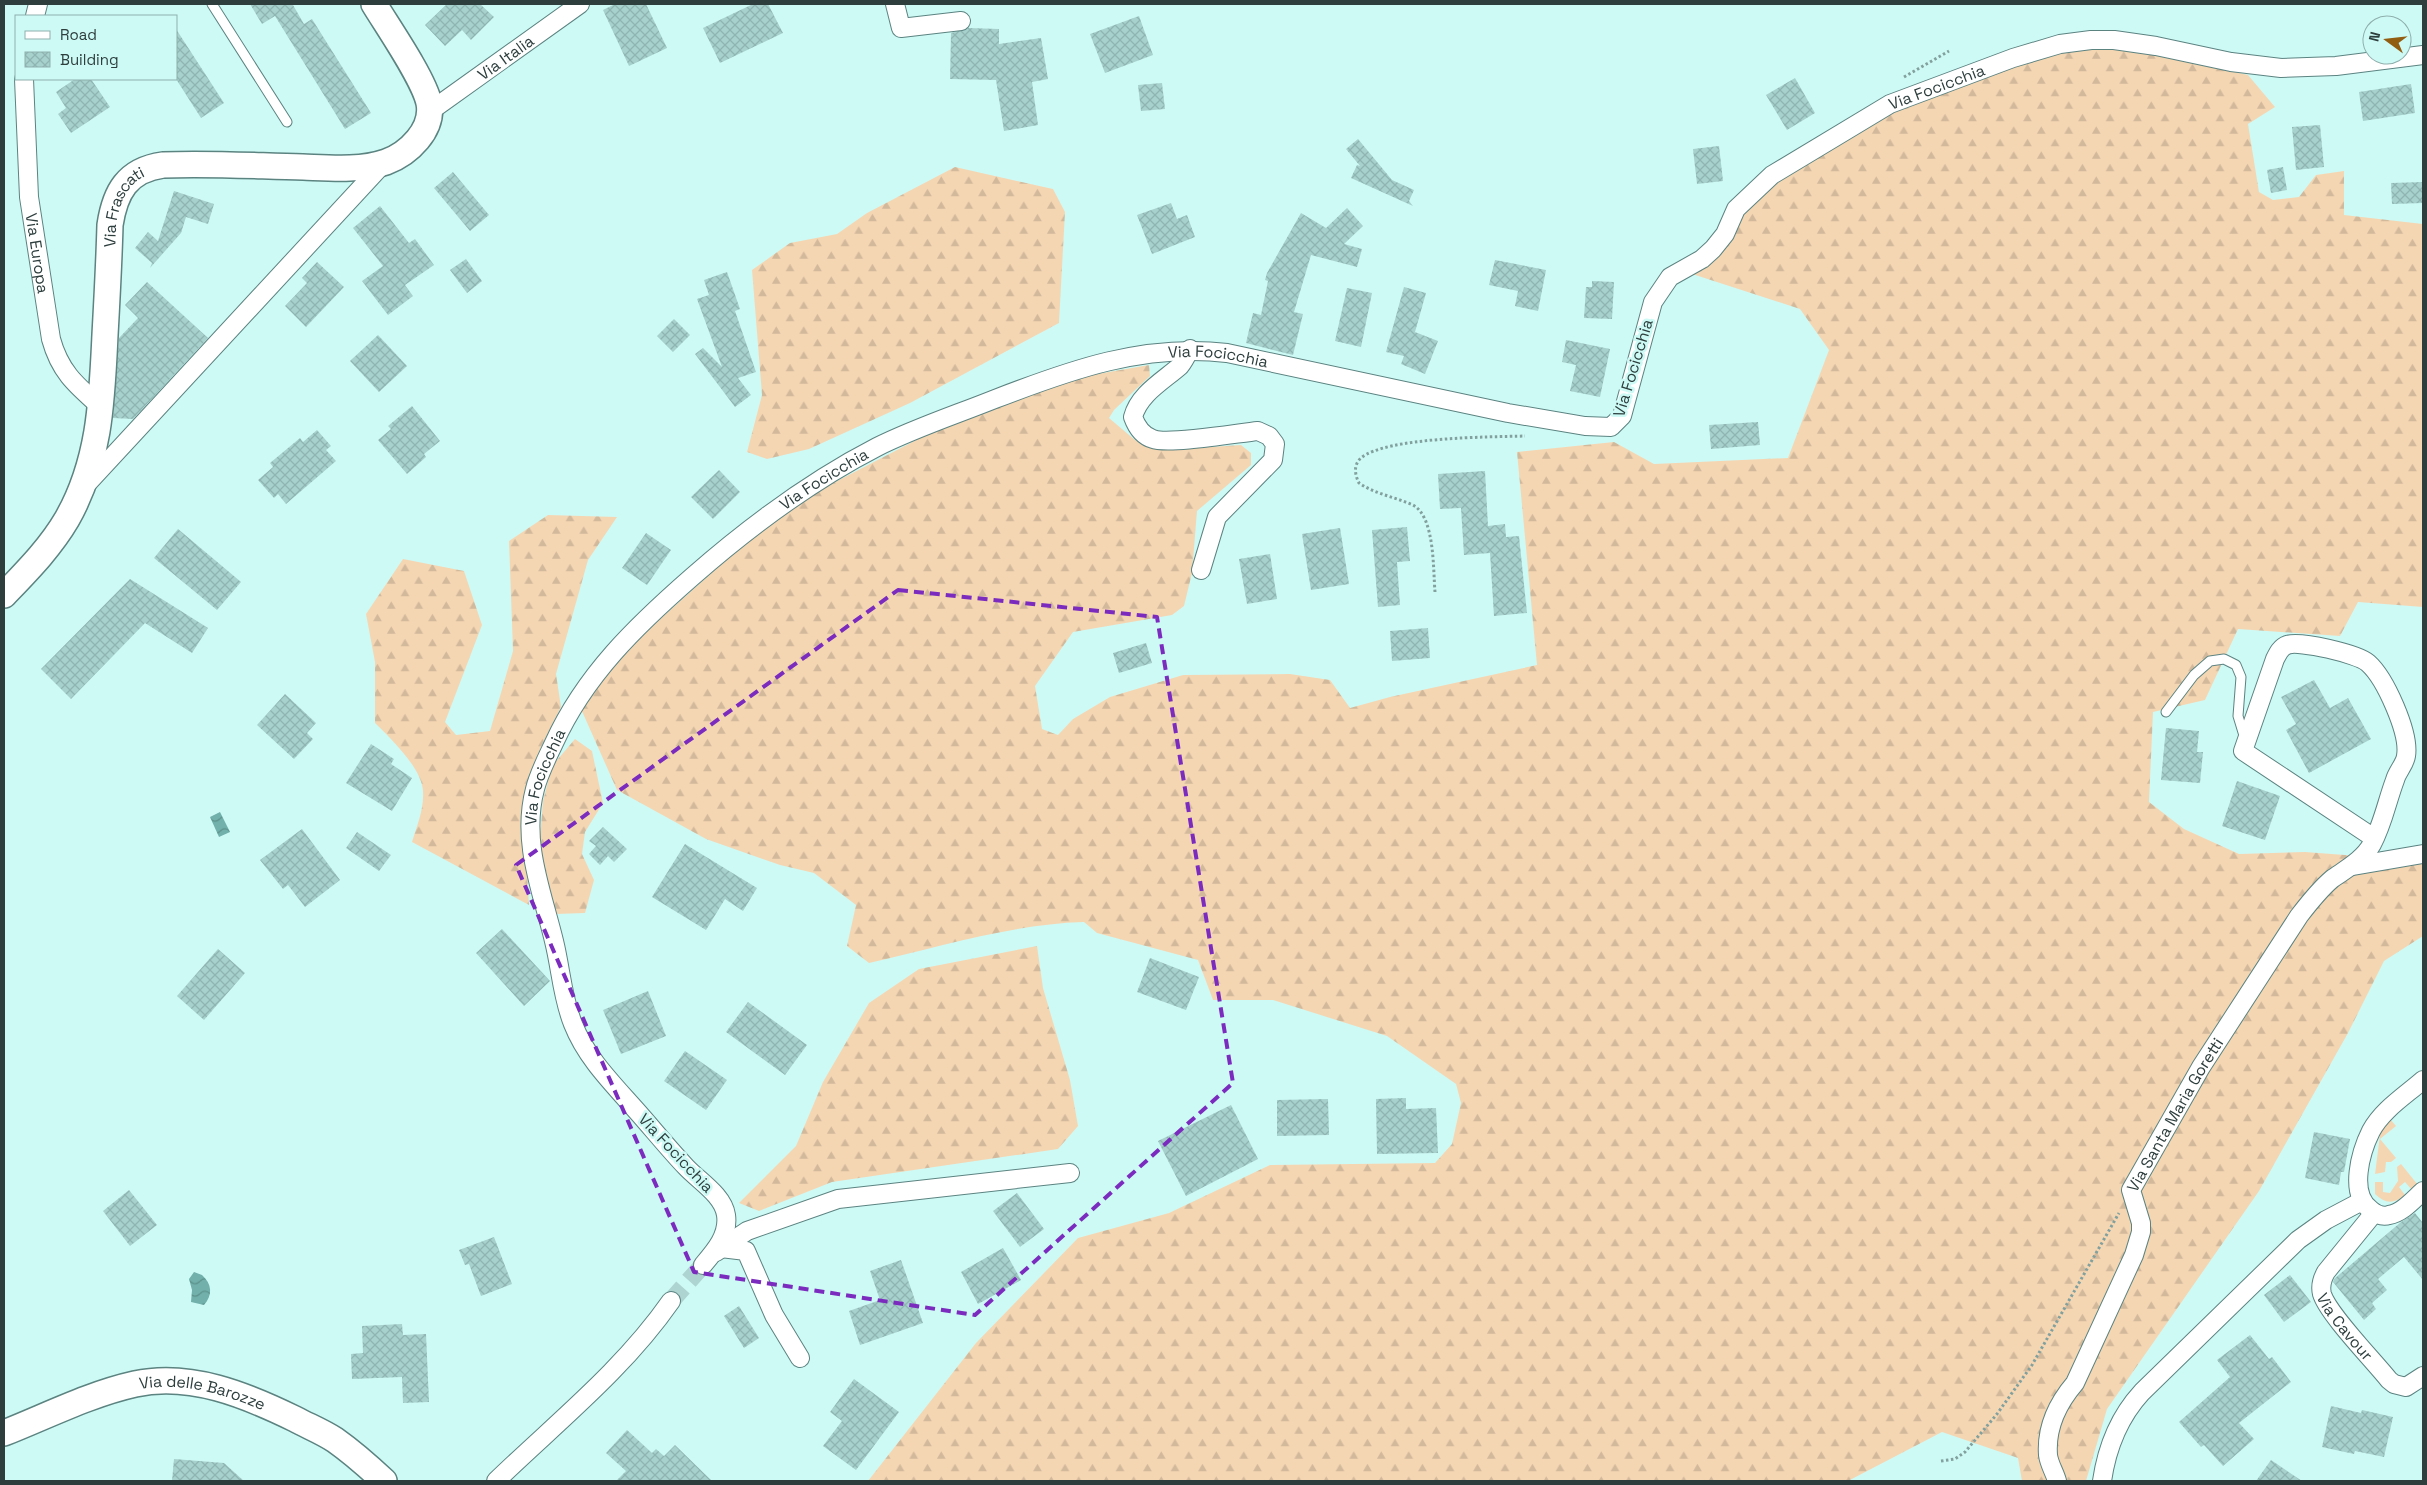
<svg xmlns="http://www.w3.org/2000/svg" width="2427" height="1485" viewBox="0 0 2427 1485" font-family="'Space Grotesk',sans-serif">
  <defs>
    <pattern id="forest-firs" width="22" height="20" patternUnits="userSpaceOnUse" patternTransform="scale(1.25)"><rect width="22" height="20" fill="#f5d6b3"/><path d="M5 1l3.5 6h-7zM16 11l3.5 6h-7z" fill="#d2b99b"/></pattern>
    <pattern id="water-waves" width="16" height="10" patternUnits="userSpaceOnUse" patternTransform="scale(1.25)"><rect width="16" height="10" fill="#71b0ab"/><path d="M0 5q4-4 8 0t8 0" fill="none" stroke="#5d918c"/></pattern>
    <pattern id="building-cross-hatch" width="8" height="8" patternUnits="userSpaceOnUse" patternTransform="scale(1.25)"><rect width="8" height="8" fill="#a6d1cd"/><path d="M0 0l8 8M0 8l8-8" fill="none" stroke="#8fb4b1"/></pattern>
  </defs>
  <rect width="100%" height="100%" fill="#cefaf6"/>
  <!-- green -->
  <g fill="#f5d6b3">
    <path d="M2390,1119L2396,1126L2380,1139L2396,1158L2391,1162H2386L2385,1172L2375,1174L2381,1127Z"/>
    <path d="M2401,1164L2418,1185L2412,1190L2405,1182L2399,1187L2405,1195C2394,1204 2385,1204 2375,1194V1182H2383V1192L2390,1193L2398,1181L2397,1167Z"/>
  </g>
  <!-- forest -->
  <g fill="url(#forest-firs)">
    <path d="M2099,45L2130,47L2248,75L2275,107L2248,124L2259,192L2273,200L2299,197L2316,175L2344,171V215L2423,224V607L2358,602L2340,636L2238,629L2205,700L2153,712L2149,802L2184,829L2239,854L2305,852L2372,857L2423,845V936L2384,961L2348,1033L2259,1191L2107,1409L2086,1481H2022L2018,1458L1942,1432L1848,1481H868L976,1343L1078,1238L1169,1213L1270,1165L1435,1163L1452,1144L1461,1103L1456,1084L1387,1036L1273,1000H1213L1198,960L1097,933L1084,922C1012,924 939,947 869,963L847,946L856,905L814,873L780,865L706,839L617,790L581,709L612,662L745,543L810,495L926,435L1080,377L1149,365L1150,376L1114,410L1109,418L1135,440L1164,450L1241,445L1251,453V465L1197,511L1192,573L1184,606L1172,615L1073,632L1035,686L1042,729L1058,735L1073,719L1110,697L1183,675L1290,674L1330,680L1350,708L1390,697L1537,665L1517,452L1614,442L1654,464L1788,458L1829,350L1800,309L1686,272L1747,204L1817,156L1898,108L2035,56Z"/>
    <path d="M955,167L1053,189L1065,212L1059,323L910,403L809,449L767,459L747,452L762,395L752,270L790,243L837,234L867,213Z"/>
    <path d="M548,515L617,517L588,560L556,674L561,707L541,747L523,806L529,905L412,842C417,826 424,809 423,792C423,769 390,738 375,723V662L366,614L403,559L464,571L482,625L445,722L456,735L490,731L513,651L509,541Z"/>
    <path d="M575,739L592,751L603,803L585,832L582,854L594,880L585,913L556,914L539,851L543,801L552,766Z"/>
    <path d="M1037,946L1043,988L1070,1080L1078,1126L1058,1149L832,1182L759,1211L739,1203L796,1146L823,1082L869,1003L919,969Z"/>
  </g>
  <!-- water -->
  <g fill="url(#water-waves)">
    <path d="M220,812L230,832L219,837L210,817Z"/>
    <path d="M194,1272L202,1275C212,1284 213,1295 204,1305L191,1302L192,1290L189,1279Z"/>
  </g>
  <!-- building -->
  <g fill="url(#building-cross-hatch)">
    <path d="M250,4H295L293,5L304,24L312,19L371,113L345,129L275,16L262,24Z"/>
    <path d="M447,4H480L494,17L471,40L462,30L445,46L425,25Z"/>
    <path d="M615,4H646L667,48L629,66L603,10Z"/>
    <path d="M753,4H768L783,33L720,63L703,28Z"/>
    <path d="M1139,16L1153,55L1105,73L1090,34Z"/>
    <path d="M968,28L999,29V44L1041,38L1048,79L1032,82L1038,125L1004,131L996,80L950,79L951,33Z"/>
    <path d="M176,29L224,103L201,118L176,79Z"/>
    <path d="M1795,78L1815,113L1787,130L1766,95Z"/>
    <path d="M75,79H91L110,107L71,133L58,114L66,108L56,92Z"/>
    <path d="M1162,83L1165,109L1141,111L1138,85Z"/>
    <path d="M2411,84L2415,113L2363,121L2359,92Z"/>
    <path d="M2320,125L2324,167L2296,170L2292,127Z"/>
    <path d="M1358,139L1392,180L1414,190L1409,201L1413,206L1351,178L1357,165L1360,166L1346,149Z"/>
    <path d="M1719,146L1723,181L1697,184L1693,149Z"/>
    <path d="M2283,167L2287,190L2271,193L2267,170Z"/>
    <path d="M453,172L489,215L470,231L434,188Z"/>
    <path d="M2423,182V203L2392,204L2391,183Z"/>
    <path d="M174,191L214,204L208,224L186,217L181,233L150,268L152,263L135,248L148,232L158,241Z"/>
    <path d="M1171,203L1177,219L1187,215L1195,237L1152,254L1137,215Z"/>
    <path d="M380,206L409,243L415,239L434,265L405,285L413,296L388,315L362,281L383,266L353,228Z"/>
    <path d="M1347,208L1363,226L1344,244L1362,249L1357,267L1311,255L1294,312L1303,314L1293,355L1246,343L1253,313L1261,315L1268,281L1265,280L1267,273L1301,213L1326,228Z"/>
    <path d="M466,259L482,281L467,293L450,270Z"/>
    <path d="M1495,260L1546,270L1538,311L1515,306L1518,291L1489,285Z"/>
    <path d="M317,262L344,287L306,327L285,306L307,283L302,278Z"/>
    <path d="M727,272L740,309L735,311L756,372L738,378L751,395L735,407L695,354L703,348L722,367L697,299L709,295L704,280Z"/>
    <path d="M1592,281L1614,282L1612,319L1584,318L1586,287H1592Z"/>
    <path d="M147,282L208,338L133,419L113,418L119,338L138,318L125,305Z"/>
    <path d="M1404,287L1426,293L1415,332L1438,341L1425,374L1401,364L1404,356L1386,352Z"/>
    <path d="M1347,288L1372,293L1361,347L1335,341Z"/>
    <path d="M674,319L690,335L673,352L657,336Z"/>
    <path d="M378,335L407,366L379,392L350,361Z"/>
    <path d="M1566,340L1610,349L1600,397L1570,391L1576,365L1562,362Z"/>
    <path d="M412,406L440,441L424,454L426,457L407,474L378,440L391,429L388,426Z"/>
    <path d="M1758,422L1760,445L1711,449L1709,425Z"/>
    <path d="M317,430L331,446L326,450L336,461L286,504L278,494L274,498L258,480L273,467L270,463L300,438L303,442Z"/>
    <path d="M719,470L740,492L713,519L691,497Z"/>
    <path d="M1485,471L1488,526L1505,524L1506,537L1519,536L1527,613L1494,616L1490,553L1464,555L1461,508L1440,509L1438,474Z"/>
    <path d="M1407,527L1410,561L1397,562L1400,605L1378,607L1372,530Z"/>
    <path d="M1340,528L1349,584L1311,590L1302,534Z"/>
    <path d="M178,529L241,582L217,610L154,558Z"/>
    <path d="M646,533L671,550L647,585L622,568Z"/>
    <path d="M1270,554L1277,599L1247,604L1239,559Z"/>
    <path d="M130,579L208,628L192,653L145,623L71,699L41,669Z"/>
    <path d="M1428,628L1430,658L1392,661L1390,631Z"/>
    <path d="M1146,643L1152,663L1119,673L1113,653Z"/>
    <path d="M2314,680L2330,708L2348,698L2371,739L2309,773L2286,730L2296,724L2281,697Z"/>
    <path d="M285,694L316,723L307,733L313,739L294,759L257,725Z"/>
    <path d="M2166,728L2199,731L2197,752H2203L2200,783L2161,780Z"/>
    <path d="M371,744L394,759L391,764L412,778L392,811L346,783Z"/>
    <path d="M2237,781L2280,796L2265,840L2222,826Z"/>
    <path d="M603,827L627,849L614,862L608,856L600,865L589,854L596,846L589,841Z"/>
    <path d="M302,829L340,880L305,907L288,885L283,889L260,860Z"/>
    <path d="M357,832L391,855L379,871L346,848Z"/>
    <path d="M685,844L757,888L743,911L725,899L706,930L652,897Z"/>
    <path d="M502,929L550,981L524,1006L476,953Z"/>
    <path d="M218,949L245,973L204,1020L177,996Z"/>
    <path d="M1150,958L1199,977L1186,1010L1137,992Z"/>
    <path d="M648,991L666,1036L621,1054L603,1010Z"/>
    <path d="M748,1002L807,1045L785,1075L726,1032Z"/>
    <path d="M685,1051L727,1080L706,1110L664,1081Z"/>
    <path d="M1406,1098V1109L1436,1108L1438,1153L1377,1154L1376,1099Z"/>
    <path d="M1328,1099L1329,1135L1277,1136V1100Z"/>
    <path d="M1231,1105L1258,1159L1186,1196L1158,1141Z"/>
    <path d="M2314,1132L2350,1139L2344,1172H2341L2339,1185L2305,1178Z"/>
    <path d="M129,1190L157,1225L130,1246L103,1211Z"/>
    <path d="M1017,1193L1044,1229L1020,1247L993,1211Z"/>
    <path d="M2415,1213L2423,1223V1280L2404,1257L2378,1279L2387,1290L2372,1303L2376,1309L2364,1320L2333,1282L2334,1279L2401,1222Z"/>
    <path d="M494,1237L512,1284L481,1296L469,1264L465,1265L459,1250Z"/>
    <path d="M1003,1248L1021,1280L978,1304L961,1272Z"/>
    <path d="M901,1260L923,1323L860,1345L849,1311L880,1300L870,1271Z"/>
    <path d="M2290,1275L2311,1302L2284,1322L2264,1295Z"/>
    <path d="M739,1306L759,1338L744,1348L724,1316Z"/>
    <path d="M402,1324L403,1335L426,1334L429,1402L403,1403L402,1377L352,1379L351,1354L363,1353L362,1326Z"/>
    <path d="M2250,1335L2269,1359L2272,1357L2291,1382L2239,1423L2254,1439L2223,1466L2204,1445L2201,1447L2179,1422L2230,1377L2217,1360Z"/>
    <path d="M854,1379L899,1412L856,1470L823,1446L842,1421L830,1412Z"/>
    <path d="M2331,1406L2361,1413L2362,1410L2393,1417L2384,1457L2355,1451L2354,1454L2322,1447Z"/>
    <path d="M627,1430L652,1453L656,1449L664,1456L675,1445L712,1481H616L626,1471L606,1453Z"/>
    <path d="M174,1459L224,1463L244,1481H172Z"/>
    <path d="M2271,1460L2302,1481H2256Z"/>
  </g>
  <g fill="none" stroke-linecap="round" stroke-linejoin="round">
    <!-- street-tunnel -->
    <path stroke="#aed4d1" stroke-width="18" stroke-dasharray="18 9" stroke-linecap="butt" d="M671,1301L703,1265"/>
    <!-- lane casing -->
    <g stroke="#5b8380" stroke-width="11">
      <g id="lane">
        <path d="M212,4L287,122"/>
        <path d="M2166,712L2194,675L2210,661L2224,659L2236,665L2241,677L2238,716L2245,739"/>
      </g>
    </g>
    <!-- street casing -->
    <g stroke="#5b8380" stroke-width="20">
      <g id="street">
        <path d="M895,4L901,28L961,21"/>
        <path d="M35,16L38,4"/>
        <path id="s1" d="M24,79L29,197L51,339C60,372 76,385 102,408"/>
        <path id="s2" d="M429,112L580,4"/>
        <path d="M1190,349C1187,355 1184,361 1180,366C1163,381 1139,394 1133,417C1137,428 1143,436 1153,439C1168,445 1238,433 1258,431L1269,436L1275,444L1273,460L1217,517L1201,570"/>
        <path d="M86,485L384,163"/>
        <path d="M2353,866L2423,854"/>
        <path d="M2423,1080C2406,1095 2382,1110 2371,1131C2361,1151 2348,1194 2371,1210C2376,1214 2383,1217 2389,1215C2402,1213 2413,1200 2423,1191"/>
        <path id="s3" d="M2374,1213L2326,1272C2322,1279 2320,1286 2322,1294C2328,1314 2374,1361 2389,1380L2394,1384L2406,1387L2423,1376"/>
        <path d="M721,1248L746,1251L774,1315L800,1358"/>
        <path d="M716,1252L747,1231L838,1199L1070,1173"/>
        <path id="s4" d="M703,1265C715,1251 729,1235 726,1215C723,1195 699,1181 686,1167C668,1148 652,1128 635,1109C611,1082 586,1057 573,1024C562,997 561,969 554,941C542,891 521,842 535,789C539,773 547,758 554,743C585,675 636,626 692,577C749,527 809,482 877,447C915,428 955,415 995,399C1070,370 1145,343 1227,353L1508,413L1585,426L1611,427L1622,416L1653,302L1670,277L1702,259L1713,249L1725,234L1736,209L1772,175L1890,104L2013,58L2060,44L2091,40H2114L2156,46L2231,62L2281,68L2336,66L2423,55"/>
        <path d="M496,1481C556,1423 623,1370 671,1301"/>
        <path id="s5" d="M2057,1481C2055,1473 2049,1464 2048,1455C2046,1428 2058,1403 2075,1383L2134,1255L2141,1232V1223L2131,1190L2201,1067L2299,916C2309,903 2319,890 2332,879C2346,869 2363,860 2372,844C2383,824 2387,801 2395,780C2397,772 2405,764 2406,756C2410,733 2385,678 2368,663C2358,654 2299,640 2287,645C2281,647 2278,653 2275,659L2243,751L2374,838"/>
        <path d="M2102,1481C2107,1447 2119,1417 2142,1392L2298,1240L2326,1220L2362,1201"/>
      </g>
    </g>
    <!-- secondary casing -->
    <g stroke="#5b8380" stroke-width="28">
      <g id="secondary">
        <path id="s6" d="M4,595C27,571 50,548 67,519C100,461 102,400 105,335C107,299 109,262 110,225C115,192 127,170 163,165C209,163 256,166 303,167C329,168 360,171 386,162C408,154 434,130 429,103C424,79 388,27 374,4"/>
        <path id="s7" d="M4,1433C47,1416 90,1394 135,1384C190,1372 246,1395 295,1419C308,1426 323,1432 335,1440C352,1452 369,1467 384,1481"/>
      </g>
    </g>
    <!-- path -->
    <g stroke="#82a19e" stroke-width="3" stroke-dasharray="2.5 2.5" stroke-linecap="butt">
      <path d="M1904,77L1949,51"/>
      <path d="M1435,592C1433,569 1435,517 1413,505C1395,497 1375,494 1359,483C1355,475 1353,465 1361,458C1386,437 1490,437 1525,436"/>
      <path d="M1941,1461L1955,1459L1965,1452L1997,1414L2032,1365L2119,1213"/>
    </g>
    <!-- lane -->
    <use href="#lane" stroke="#fff" stroke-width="9"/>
    <!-- street -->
    <use href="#street" stroke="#fff" stroke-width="18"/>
    <!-- secondary -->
    <use href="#secondary" stroke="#fff" stroke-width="25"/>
  </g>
  <!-- marked area -->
  <path fill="none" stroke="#7b2cbf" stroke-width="4" stroke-dasharray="10 6" stroke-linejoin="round" d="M898,590L1157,617L1233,1083L975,1315L694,1272L516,865Z"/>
  <g text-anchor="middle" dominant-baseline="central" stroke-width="5" stroke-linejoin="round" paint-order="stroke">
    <!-- street labels -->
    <g font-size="16" fill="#2d3e3d" stroke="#cefaf6">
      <text stroke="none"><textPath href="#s2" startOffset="94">Via Italia</textPath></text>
      <text stroke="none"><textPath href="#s4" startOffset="2295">Via Focicchia</textPath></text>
      <text stroke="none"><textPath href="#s6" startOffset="421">Via Frascati</textPath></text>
      <text stroke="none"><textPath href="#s1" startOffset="175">Via Europa</textPath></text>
      <text stroke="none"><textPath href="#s4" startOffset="1396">Via Focicchia</textPath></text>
      <text transform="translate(1633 368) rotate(-73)">Via Focicchia</text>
      <text stroke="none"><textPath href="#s4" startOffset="976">Via Focicchia</textPath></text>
      <text stroke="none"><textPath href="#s4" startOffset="558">Via Focicchia</textPath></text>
      <text stroke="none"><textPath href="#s5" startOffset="402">Via Santa Maria Goretti</textPath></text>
      <text transform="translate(676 1153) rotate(47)">Via Focicchia</text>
      <text stroke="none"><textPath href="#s3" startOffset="139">Via Cavour</textPath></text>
      <text stroke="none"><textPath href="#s7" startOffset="209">Via delle Barozze</textPath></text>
    </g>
  </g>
  <!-- border -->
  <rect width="2427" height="1485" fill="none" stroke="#2d3e3d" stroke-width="10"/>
  <!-- legend -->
  <rect x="15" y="15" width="162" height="65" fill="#cefaf6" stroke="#8eafac"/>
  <rect x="25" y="31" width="25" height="8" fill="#ffffff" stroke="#8eafac"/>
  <text x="60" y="40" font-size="15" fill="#2d3e3d">Road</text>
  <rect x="25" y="52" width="25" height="15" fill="url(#building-cross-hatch)" stroke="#8eafac"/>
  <text x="60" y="65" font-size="15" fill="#2d3e3d">Building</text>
  <!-- north arrow -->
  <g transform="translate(2387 40) rotate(285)"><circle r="24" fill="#cefaf6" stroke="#8eafac"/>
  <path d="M0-4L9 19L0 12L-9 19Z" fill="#925d11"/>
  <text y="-8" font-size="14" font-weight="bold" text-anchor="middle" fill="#2d3e3d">N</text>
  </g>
</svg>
